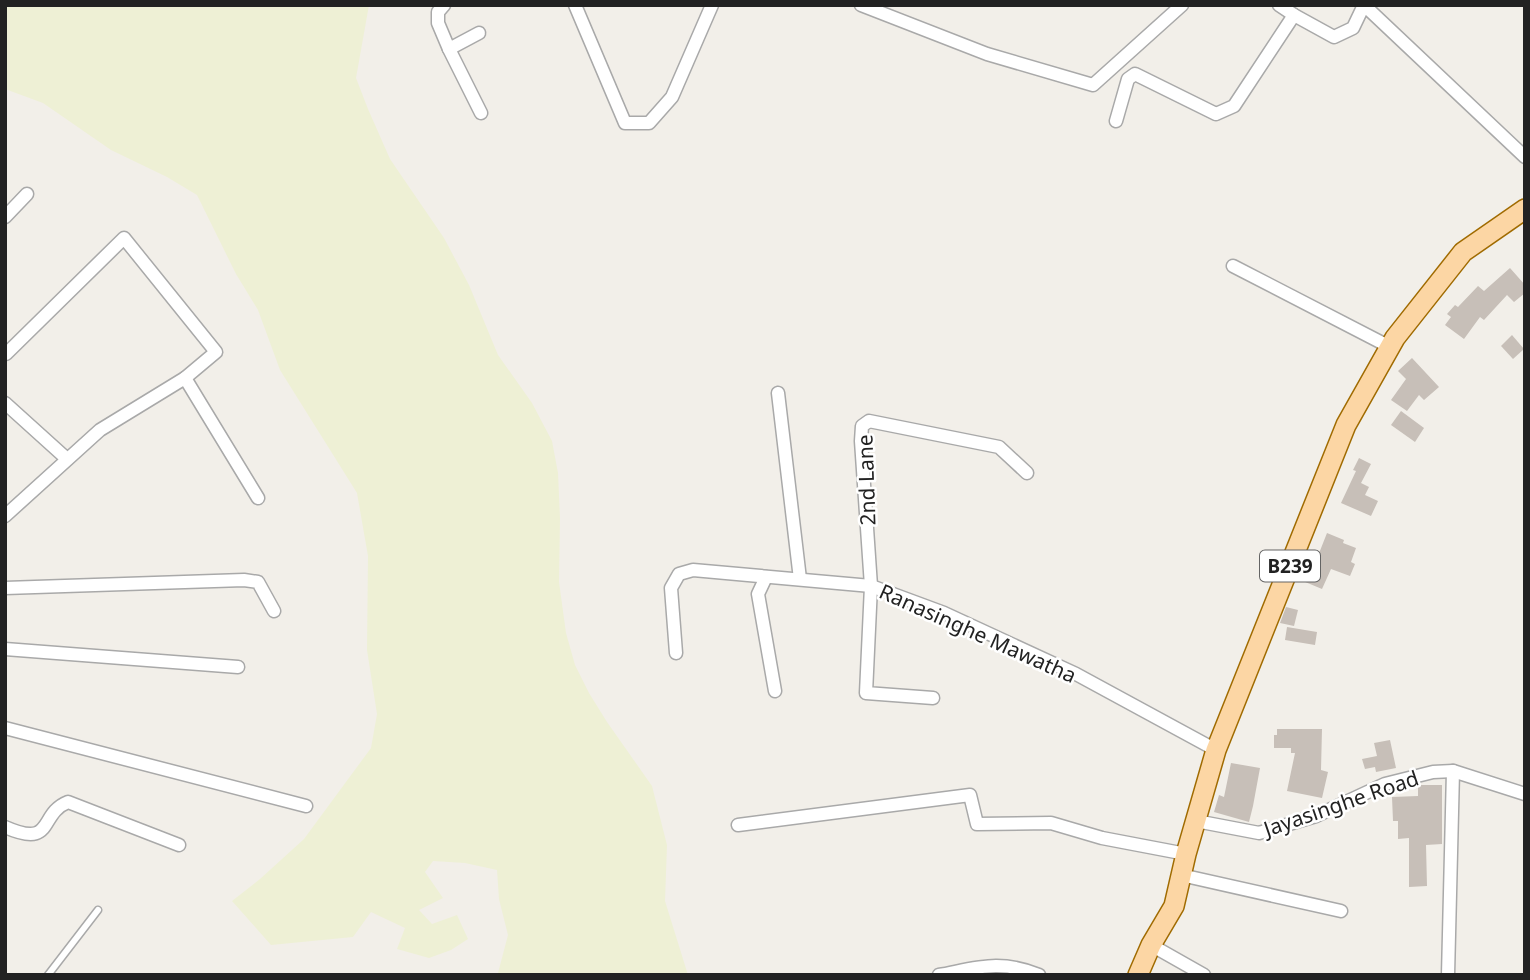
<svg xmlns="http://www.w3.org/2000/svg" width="1530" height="980" viewBox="0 0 1530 980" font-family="'Noto Sans',sans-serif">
  <rect width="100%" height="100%" fill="#f2efe9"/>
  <!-- farmland -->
  <path fill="#eef0d5" d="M5,5H369L356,78L368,109L390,159L444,238L469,285L498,355L532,403L552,441L558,473L560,518L559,582L566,633L575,665L589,693L607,722L652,786L667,845L665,901L688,975H493L498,973L508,935L499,899L497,870L465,863L433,861L425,872L443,898L419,910L432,924L457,915L468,939L451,950L429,958L397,949L405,928L371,912L353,937L271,945L232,901L260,879L304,839L371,748L377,714L367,650L368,556L357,493L280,370L258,310L236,274L197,195L167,177L111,150L43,103L5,89Z"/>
  <!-- building -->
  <g fill="#c7bfb8">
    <path d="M1510,268L1525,285V293L1514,302L1507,295L1484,320L1480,317L1464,339L1445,325L1451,317L1447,314L1455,305L1458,307L1478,286L1484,291Z"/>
    <path d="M1512,335L1524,349L1513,359L1501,346Z"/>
    <path d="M1412,358L1439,387L1424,400L1419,395L1407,411L1391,400L1406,379L1398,371Z"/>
    <path d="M1401,411L1424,428L1415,442L1391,425Z"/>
    <path d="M1359,458L1371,464L1361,483L1369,487L1365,495L1378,501L1371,516L1341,503L1356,471L1353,470Z"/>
    <path d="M1327,533L1344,540L1343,543L1356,548L1351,562L1355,564L1350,576L1331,569L1322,589L1298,579L1305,562L1314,566Z"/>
    <path d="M1286,607L1298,610L1294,626L1280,623Z"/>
    <path d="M1287,627L1317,632L1315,645L1285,640Z"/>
    <path d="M1277,729H1322L1321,770L1328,772L1322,798L1287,791L1295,753H1291V748H1274V735H1277Z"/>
    <path d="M1390,740L1396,768L1376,772L1375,767L1365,769L1362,759L1377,756L1374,743Z"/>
    <path d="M1231,763L1260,768L1253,806L1249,822L1214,812L1219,795L1224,797Z"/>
    <path d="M1418,785H1442V844L1426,845L1427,886L1409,887V838L1398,839V821H1393L1392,797L1418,796Z"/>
  </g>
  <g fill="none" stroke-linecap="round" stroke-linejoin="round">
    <!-- service casing -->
    <g stroke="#a9a9a9" stroke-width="9">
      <path id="service" d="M48,975L98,910"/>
    </g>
    <!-- minor casing -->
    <g stroke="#a9a9a9" stroke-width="15">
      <g id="minor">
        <path d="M444,5L438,12V23L449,49L481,113"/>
        <path d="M575,5L625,123H649L672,97L712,5"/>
        <path d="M861,5L987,54L1093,85L1182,5"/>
        <path d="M1279,5L1294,15L1334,37L1353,28L1364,5L1525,157"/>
        <path d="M449,49L479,33"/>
        <path d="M1116,121L1128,79L1135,74L1216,114L1234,106L1294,15"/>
        <path d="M5,217L27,194"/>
        <path d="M1233,266L1390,347"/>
        <path d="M5,353L6,354L124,238L216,352L185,378"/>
        <path d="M778,393L800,579"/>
        <path d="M5,403L67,459"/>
        <path d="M5,516L100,430L185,378L258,498"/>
        <path d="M766,577L758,594L775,691"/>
        <path d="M5,588L244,580L258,582L274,611"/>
        <path d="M5,649L238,667"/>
        <path d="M676,653L671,588L679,574L693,570L871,586L944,613L1076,674L1216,750"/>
        <path d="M933,698L866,693L871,586L861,441L862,426L869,421L999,447L1027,473"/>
        <path d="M5,728L306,806"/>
        <path d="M1196,821L1259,833L1316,816L1385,784L1433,772L1453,771L1525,794"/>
        <path d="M738,825L970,795L977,824L1051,823L1102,838L1186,854"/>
        <path d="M5,827C55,849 38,814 68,802L179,845"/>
        <path d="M1181,875L1341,911"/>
        <path d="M1151,945L1204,975"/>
        <path d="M939,975C977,968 1000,959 1039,975"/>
        <path d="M1448,975L1453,771"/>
      </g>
    </g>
    <!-- primary casing -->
    <g stroke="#a06b00" stroke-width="22">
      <path id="primary" d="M1138,975L1151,945L1174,906L1186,854L1216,750L1346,425L1395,338L1463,252L1525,209"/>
    </g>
    <!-- service -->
    <use href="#service" stroke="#fff" stroke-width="6"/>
    <!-- minor -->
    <use href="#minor" stroke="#fff" stroke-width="12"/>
    <!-- primary -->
    <use href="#primary" stroke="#fcd6a4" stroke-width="19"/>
  </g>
  <g text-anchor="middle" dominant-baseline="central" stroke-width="5" stroke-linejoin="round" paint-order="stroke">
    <!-- shield labels -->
    <rect fill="#fff" stroke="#646464" stroke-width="2" x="1260" y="550.5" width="60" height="31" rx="5"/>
    <g font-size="19" font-weight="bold" fill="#222">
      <text x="1290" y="566">B239</text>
    </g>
    <!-- street labels -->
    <g font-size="21" fill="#222" stroke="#fff">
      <text transform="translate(866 480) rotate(-92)">2nd Lane</text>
      <text transform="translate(978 633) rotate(24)">Ranasinghe Mawatha</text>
      <text transform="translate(1341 803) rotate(-19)">Jayasinghe Road</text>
    </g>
  </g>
  <!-- border -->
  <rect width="1530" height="980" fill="none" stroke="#222222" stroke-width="14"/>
</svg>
